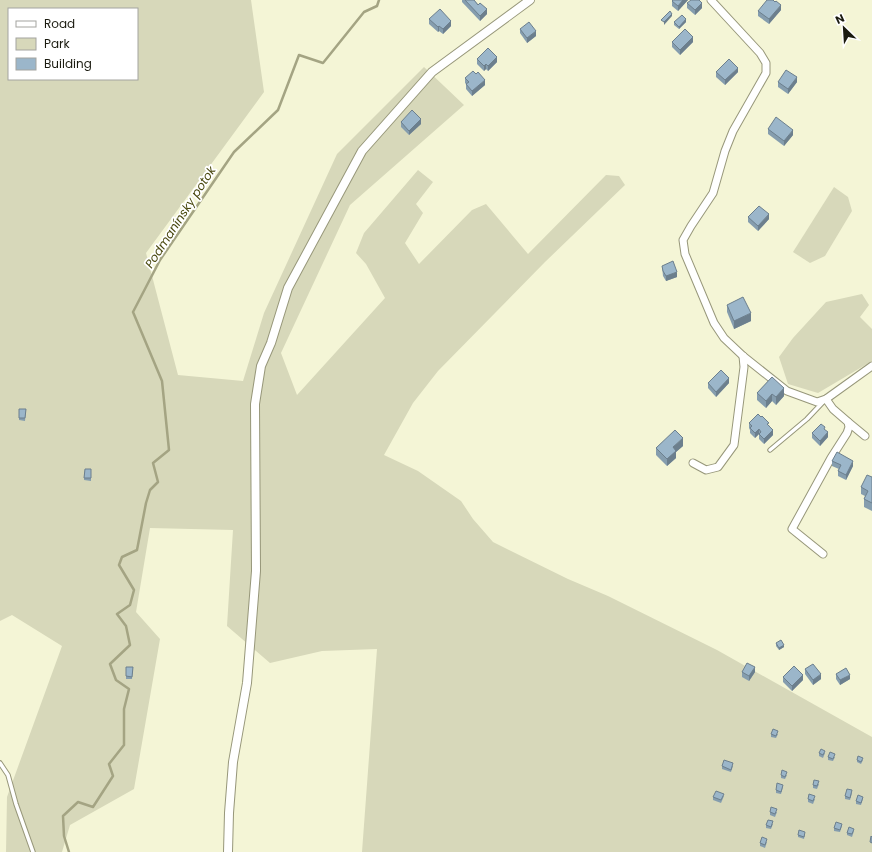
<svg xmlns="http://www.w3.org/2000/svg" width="872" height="852" viewBox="0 0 872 852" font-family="Poppins,sans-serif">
  <rect width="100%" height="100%" fill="#f4f5d6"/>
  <!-- green -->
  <g fill="#d7d8ba" fill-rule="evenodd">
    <path d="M0,0H251L264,92L146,253L178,375L243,381L264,313L337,154L424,67L464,105L350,205L281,353L297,395L385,298L366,264L356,253L364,233L418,170L433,182L416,204L423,213L405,243L419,264L472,210L486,204L528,254L606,175L619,176L625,185L545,262L438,371L413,403L384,455L418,471L461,501L473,519L493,542L568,579L608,596L717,650L872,737V852H362L377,649L322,651L270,663L227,626L233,530L150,528L136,612L160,639L134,789L70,825L62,852H6L7,797L62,646L12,615L0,621ZM9,9H137V79H9Z"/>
    <path d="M834,187L848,197L852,211L825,256L810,263L793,252Z"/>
    <path d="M862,294L869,305L860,317L872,329V361L818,393L788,384L779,357L793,338L826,302Z"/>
  </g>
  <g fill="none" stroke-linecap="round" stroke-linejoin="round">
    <!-- stream -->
    <path stroke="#a4a483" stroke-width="2.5" d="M69,852L64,836L63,816L78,802L93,807L113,776L109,764L124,745V709L129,689L116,680L110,664L130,645L126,626L117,614L130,605L134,590L119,565L122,557L137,550L146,503L150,490L158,482L153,463L169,450L162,381L133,312L160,260L234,152L278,110L299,55L323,63L364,12L377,6L379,0"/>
    <!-- service casing -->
    <g stroke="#97977a" stroke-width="5.5">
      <g id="service">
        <path d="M770,450L807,419L824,401"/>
        <path d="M0,763L8,775L16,804L33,852"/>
      </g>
    </g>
    <!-- minor casing -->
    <g stroke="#97977a" stroke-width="9">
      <g id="minor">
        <path d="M711,0L760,53L766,63V73L733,131L725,151L713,193L691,226L683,240L685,254L714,323L724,338L743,356L787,391L817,402L826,399L872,366"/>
        <path d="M848,422L865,436"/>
        <path d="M693,463L706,470L718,467L734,445L744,367L743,356"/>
        <path d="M823,554L792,529L831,458L847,433L849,427L848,422L833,409L826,399"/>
      </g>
    </g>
    <!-- tertiary casing -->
    <g stroke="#97977a" stroke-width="10">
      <path id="tertiary" d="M228,852L229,813L233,762L247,683L256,571L255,404L261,366L271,343L288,288L362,151L432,72L530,0"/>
    </g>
    <!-- service -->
    <use href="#service" stroke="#fff" stroke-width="3.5"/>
    <!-- minor -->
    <use href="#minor" stroke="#fff" stroke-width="7"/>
    <!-- tertiary -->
    <use href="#tertiary" stroke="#fff" stroke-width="8"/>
  </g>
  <!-- wall -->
  <g fill="#859dae">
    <path d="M462,0H474L487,14L480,21L462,2Z"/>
    <path d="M672,0H688L678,11L672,6Z"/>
    <path d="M687,3L702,8L695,15L687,8Z"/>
    <path d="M781,10L769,24L758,16V11Z"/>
    <path d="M429,19L451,26L443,34L439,31L438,32L429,24Z"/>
    <path d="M674,22H686L679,29L674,25Z"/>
    <path d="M520,29L536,36L527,43L520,33Z"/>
    <path d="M672,42H693L680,55L672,47Z"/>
    <path d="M477,59L497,62L488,71L486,69L484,71L477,64Z"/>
    <path d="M716,72H738L725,85L716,77Z"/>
    <path d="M465,78L485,85L472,96L466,89V84L465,83Z"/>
    <path d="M778,82H797L788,94L778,87Z"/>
    <path d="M401,122L421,124L409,135L401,127Z"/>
    <path d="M768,129L793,135L784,146L768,134Z"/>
    <path d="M748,217L769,219L758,231L748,222Z"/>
    <path d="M662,266L677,277L666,281L663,276Z"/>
    <path d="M727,305L751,321L734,329L727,312Z"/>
    <path d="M772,377L784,396L776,405L772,401L766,408L757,400V393Z"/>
    <path d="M708,383H729L716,397L708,388Z"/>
    <path d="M19,409H26L25,421L19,420Z"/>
    <path d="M749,423L769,425L773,435L764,444L759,439V434L755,438L750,433V430L749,428Z"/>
    <path d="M825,430L828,437L820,446L812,438V433Z"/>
    <path d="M683,446L676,452V458L667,466L656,455V448Z"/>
    <path d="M832,461L853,466L846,480L838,476V471L839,469L832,466Z"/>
    <path d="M85,469H91V481L84,480Z"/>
    <path d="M872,477V511L864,507V499L865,496L861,494V487Z"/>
    <path d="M776,643L784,647L779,650L776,646Z"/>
    <path d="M126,667H133L132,679H126Z"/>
    <path d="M805,669L821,679L813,685L805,674Z"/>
    <path d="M742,672H755L749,681L742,677Z"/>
    <path d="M836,674L850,679L840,685L836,679Z"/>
    <path d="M783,677L803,680L792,691L783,682Z"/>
    <path d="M771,734H778L776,738L771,737Z"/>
    <path d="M819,753H825L823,758L819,756Z"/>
    <path d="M828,757H835L833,761L828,760Z"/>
    <path d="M857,760H863L861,764L857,762Z"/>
    <path d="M722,766H733L731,772L722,769Z"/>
    <path d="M781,775H787L785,779L781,778Z"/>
    <path d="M819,784L817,789L813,788V785Z"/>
    <path d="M783,787L781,794L776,793V790Z"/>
    <path d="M852,793L850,800L845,799V796Z"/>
    <path d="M724,796L721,803L713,800V797Z"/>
    <path d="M808,799H815L813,804L808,802Z"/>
    <path d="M863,799L861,805L856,804V801Z"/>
    <path d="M770,812H777L775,817L770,815Z"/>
    <path d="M773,824L771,829L766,828V825Z"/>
    <path d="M842,826L840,832L834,831V828Z"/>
    <path d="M854,831L852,837L847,835V833Z"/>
    <path d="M805,834L804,839L798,837V835Z"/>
    <path d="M767,842L765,848L760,846V843Z"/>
  </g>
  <!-- shaded-wall -->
  <g fill="#6c7f8d">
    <path d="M683,0H688L678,11V6Z"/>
    <path d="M702,3V8L695,15V10Z"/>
    <path d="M781,5V10L769,24V19Z"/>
    <path d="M487,9V14L480,21V16Z"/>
    <path d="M672,14V16L664,25V22Z"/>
    <path d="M686,19V22L679,29V27Z"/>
    <path d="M451,21V26L443,34V29Z"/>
    <path d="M439,26V31L438,32V27Z"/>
    <path d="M536,31V36L527,43V38Z"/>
    <path d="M693,37V42L680,55V50Z"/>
    <path d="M497,57V62L488,71V66Z"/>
    <path d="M486,64V69L484,71V66Z"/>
    <path d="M738,68V72L725,85V80Z"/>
    <path d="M797,77V82L788,94V89Z"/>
    <path d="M485,80V85L472,96V91Z"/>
    <path d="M421,119V124L409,135V131Z"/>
    <path d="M793,130V135L784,146V141Z"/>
    <path d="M769,214V219L758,231V226Z"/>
    <path d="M677,272V277L666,281V276Z"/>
    <path d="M751,313V321L734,329V321Z"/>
    <path d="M729,378V383L716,397V392Z"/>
    <path d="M784,388V396L776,405V397Z"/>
    <path d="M772,394V401L766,408V401Z"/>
    <path d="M759,429V434L755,438V433Z"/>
    <path d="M773,430V435L764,444V439Z"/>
    <path d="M828,432V437L820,446V441Z"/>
    <path d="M683,438V446L676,452V458L667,466V459L673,447Z"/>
    <path d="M853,461V466L846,480V475Z"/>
    <path d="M784,645V647L779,650V648Z"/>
    <path d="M755,667V672L749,681V676Z"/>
    <path d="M821,674V679L813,685V680Z"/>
    <path d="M803,675V680L792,691V686Z"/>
    <path d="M850,675V679L840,685V680Z"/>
  </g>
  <!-- building -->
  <g fill="#9bb6ca" stroke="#6c7f8d">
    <path d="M465,0H474L478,5L480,3L487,9L480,16Z"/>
    <path d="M673,0H683L678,6L672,1Z"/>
    <path d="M691,0H699L702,3L695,10L687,3Z"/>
    <path d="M767,0H773L775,2L776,1L781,5L769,19L758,11Z"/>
    <path d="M440,9L451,21L443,29L439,26L438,27L429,19Z"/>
    <path d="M670,11L672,14L664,22L661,20Z"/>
    <path d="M682,15L686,19L679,27L674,22Z"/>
    <path d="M529,22L536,31L527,38L520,29Z"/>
    <path d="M685,29L693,37L680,50L672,42Z"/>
    <path d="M488,48L497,57L488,66L486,64L484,66L477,59Z"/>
    <path d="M729,59L738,68L725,80L716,72Z"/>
    <path d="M786,70L797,77L788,89L778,82Z"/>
    <path d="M473,71L476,74L478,72L485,80L472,91L466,84L469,82L465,78Z"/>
    <path d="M412,110L421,119L409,131L401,122Z"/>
    <path d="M776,117L793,130L784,141L768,129Z"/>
    <path d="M759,206L769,214L758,226L748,217Z"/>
    <path d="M673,261L677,272L666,276L663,271L662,266Z"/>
    <path d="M743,297L751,313L734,321L727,305Z"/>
    <path d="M721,370L729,378L716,392L708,383Z"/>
    <path d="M772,377L784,388L776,397L772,394L766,401L757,393Z"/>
    <path d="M19,409H26L25,418H19Z"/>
    <path d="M758,414L761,417L762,416L769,423L767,424L773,430L764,439L759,434L761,432L759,429L755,433L750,428L752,426L749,423Z"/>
    <path d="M821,424L825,427L824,429L828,432L820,441L812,433Z"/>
    <path d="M675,430L683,438L673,447L676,451L667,459L656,448Z"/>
    <path d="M837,452L853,461L846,475L838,471L841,465L832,461Z"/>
    <path d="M85,469H91V478H84Z"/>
    <path d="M867,475L872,477V503L864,499L868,491L861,487Z"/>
    <path d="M781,640L784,645L779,648L776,643Z"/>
    <path d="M747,663L755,667L749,676L742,672Z"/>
    <path d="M813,664L821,674L813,680L805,669Z"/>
    <path d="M794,666L803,675L792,686L783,677Z"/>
    <path d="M126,667H133L132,677L126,676Z"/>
    <path d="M846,668L850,675L840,680L836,674Z"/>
    <path d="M773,729L778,731L776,736L771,734Z"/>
    <path d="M821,749L825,751L823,755L819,753Z"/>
    <path d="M830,752L835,754L833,759L828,757Z"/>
    <path d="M858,756L863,758L861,762L857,760Z"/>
    <path d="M724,760L733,763L731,770L722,766Z"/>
    <path d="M782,770L787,772L785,777L781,775Z"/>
    <path d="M814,780L819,781L817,786L813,785Z"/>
    <path d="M777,783L783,785L781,792L776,790Z"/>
    <path d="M847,789L852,790L850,798L845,796Z"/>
    <path d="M716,791L724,794L721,800L713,797Z"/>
    <path d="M809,794L815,796L813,801L808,799Z"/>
    <path d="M858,795L863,797L861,803L856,801Z"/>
    <path d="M771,807L777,809L775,814L770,812Z"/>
    <path d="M768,820L773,821L771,827L766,825Z"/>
    <path d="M836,822L842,824L840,830L834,828Z"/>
    <path d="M849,827L854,829L852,834L847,833Z"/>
    <path d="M799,830L805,832L804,837L798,835Z"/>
    <path d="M871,836L872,837V843L870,842Z"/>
    <path d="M762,837L767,839L765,845L760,843Z"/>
  </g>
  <g text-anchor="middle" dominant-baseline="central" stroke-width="3.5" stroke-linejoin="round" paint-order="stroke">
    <!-- water labels -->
    <g font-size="12" font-style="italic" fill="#49480e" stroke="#fff">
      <text transform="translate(180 217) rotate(-57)">Podmanínsky potok</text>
    </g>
  </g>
  <!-- legend -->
  <rect x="8" y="8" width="130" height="72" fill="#ffffff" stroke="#a4a49f"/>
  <rect x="16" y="21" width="20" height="6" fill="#ffffff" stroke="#a4a49f"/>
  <text x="44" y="28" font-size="12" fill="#1b1b10">Road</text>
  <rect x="16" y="38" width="20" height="12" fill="#d7d8ba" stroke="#a4a49f"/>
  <text x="44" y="48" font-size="12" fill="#1b1b10">Park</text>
  <rect x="16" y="58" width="20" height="12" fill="#9bb6ca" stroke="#a4a49f"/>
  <text x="44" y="68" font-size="12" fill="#1b1b10">Building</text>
  <!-- north arrow -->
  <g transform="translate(844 28) rotate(335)" stroke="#ffffff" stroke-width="3" paint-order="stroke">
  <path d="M0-3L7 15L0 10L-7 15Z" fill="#1b1b10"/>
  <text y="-6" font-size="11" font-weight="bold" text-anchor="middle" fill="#1b1b10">N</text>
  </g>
</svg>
